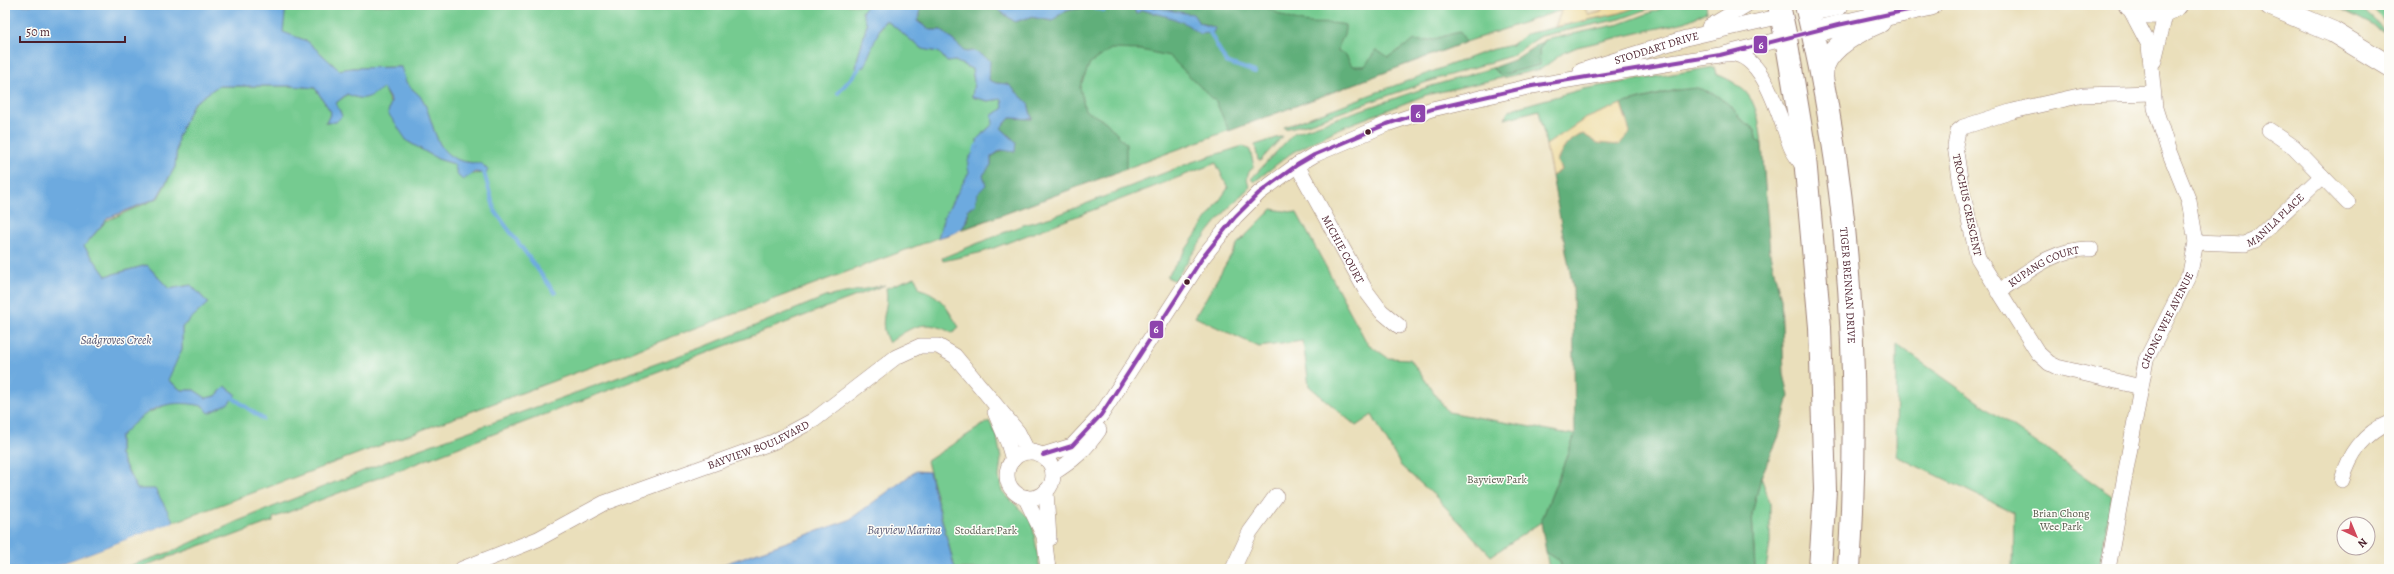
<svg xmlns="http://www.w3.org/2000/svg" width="2394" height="574" viewBox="0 0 2394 574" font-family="Alegreya,serif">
  <rect width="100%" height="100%" fill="#fdfcf7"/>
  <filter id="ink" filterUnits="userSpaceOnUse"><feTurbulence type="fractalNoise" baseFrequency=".025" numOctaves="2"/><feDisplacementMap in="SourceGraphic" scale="8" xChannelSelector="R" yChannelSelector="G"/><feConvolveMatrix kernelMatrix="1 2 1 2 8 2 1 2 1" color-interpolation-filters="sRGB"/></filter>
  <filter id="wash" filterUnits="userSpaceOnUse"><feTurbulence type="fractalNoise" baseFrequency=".012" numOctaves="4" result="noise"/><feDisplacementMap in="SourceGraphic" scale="16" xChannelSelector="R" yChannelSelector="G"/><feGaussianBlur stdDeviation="0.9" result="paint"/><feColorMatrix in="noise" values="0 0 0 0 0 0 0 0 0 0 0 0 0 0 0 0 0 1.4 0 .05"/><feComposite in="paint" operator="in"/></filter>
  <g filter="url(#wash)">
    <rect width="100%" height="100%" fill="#eadfbb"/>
    <!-- green -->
    <g fill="#75cb90" stroke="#60755e">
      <path d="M286,5H867L862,12L867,24L855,68L886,20L922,49L939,52L947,62L955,61L972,69L974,82L972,97L988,101L1002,99L1003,109L993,124L977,139C980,167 954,193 944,218C941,224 940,232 938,238L48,569H5L137,489L120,455V437L141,416L170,403L182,402L203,406L236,394L225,386L216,396L206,398L194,390H181L168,380V377L182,349V327L208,303L191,285L169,289L147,265L106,276L84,246L106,221L158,198L175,167L178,137L193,104L218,86H292L315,88L331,112L326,123L336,122V103L348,94C363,102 370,97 383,87L407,141L438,159L454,164L458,176C469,176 475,172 486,174L481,163C433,164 438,132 423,100C419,93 410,89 406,82C404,77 403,72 401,67L352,68L339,70L307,41L282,32Z"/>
      <path d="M919,5H1132L1215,29L1150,5H1576L1466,42L961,230L1021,119L966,52L930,30Z"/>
      <path d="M1642,5H1659L1620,19L1541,36L1511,56L1427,82L1310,123L1285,129L1284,127L1490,50L1512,45L1526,34L1620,13Z"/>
      <path d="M1671,5H1706L1707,12L1685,22L1577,47L1563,53L1541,69L1426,95L1338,129L1290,154L1254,182L1251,179L1294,133L1425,88L1492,68L1501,75L1540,65L1539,50L1545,40L1620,24Z"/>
      <path d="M2333,5H2358L2388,33Z"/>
      <path d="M2368,5H2379C2386,12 2389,16 2389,26Z"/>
      <path d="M1714,67L1716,74C1754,89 1757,105 1762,144L1756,140L1755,129L1742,121L1731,106L1677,90L1621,104L1585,119L1546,145L1539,110L1505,119L1508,112L1515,108L1583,89Z"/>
      <path d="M1283,136L1260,161L1258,160L1255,145Z"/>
      <path d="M1243,146L1250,150L1254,166C1247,174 1245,177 1250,187C1219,215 1196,246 1175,281L1167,277L1228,188L1216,163L983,252L943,261L942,258L1020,226L1055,216L1192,162Z"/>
      <path d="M1272,209L1297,213L1367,343L1388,358L1410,359L1448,412L1575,435L1541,522L1491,556L1435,496L1401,466L1372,415L1356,426L1309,386L1303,341L1259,347L1195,317L1238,243Z"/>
      <path d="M915,277L920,289C942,295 947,309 959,327L952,333C926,318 911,326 889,343C876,319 890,312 886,288Z"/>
      <path d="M885,285L273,518V521L227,538L224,537L136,569H120L173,551L238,521L403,455L711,344L825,297Z"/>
      <path d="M1897,345L2112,496L2099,569H2013L2014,513L1896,456Z"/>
      <path d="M989,421L997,436L1001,459L999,477L1002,491L1032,521L1040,569H955L927,461Z"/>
      <path d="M1761,477L1770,503V544L1766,569H1755L1752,514Z"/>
      <path d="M1546,552L1560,561L1562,569H1549Z"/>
    </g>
    <!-- forest -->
    <g fill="#60af7a" stroke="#556752">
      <path d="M919,5H992L1015,22L1030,17L1053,21C1063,10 1072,9 1087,8V5H1133L1136,14L1142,10L1215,28L1151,5H1265C1278,15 1295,22 1311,23C1323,24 1334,22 1345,25C1346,36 1339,41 1338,51L1346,55L1352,66H1365L1376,50L1388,57L1415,40C1427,44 1446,34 1460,32L1466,42L1229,131L1216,102L1169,56L1141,50L1111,49L1090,63L1080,87L1085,110L1106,122L1126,144V169L961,230L968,220V209L975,205L977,194L985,185L983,175L991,165V157L1016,142L1001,128L1010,118L1032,119L1028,103L1008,84L996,83L989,80L974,51L966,52L941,30H930L917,20L920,16Z"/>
      <path d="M1545,40L1539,50L1540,65L1501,75L1492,68L1514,60Z"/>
      <path d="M1697,88L1713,93L1731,106L1742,121L1755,129L1756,139L1762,144L1770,254L1781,299L1784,373L1789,396L1779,436L1761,477L1752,514L1755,569H1562L1560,561L1546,552L1541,522L1575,435L1573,288L1552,176L1561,170L1557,161C1563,148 1569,138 1583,134L1598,143L1627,119L1621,104L1677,90Z"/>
    </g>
    <!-- sand -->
    <g fill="#eeda9e" stroke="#9c7c64">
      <path d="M1576,5H1582L1589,15L1601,12L1603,5H1642L1620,13L1555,27L1562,9Z"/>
      <path d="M1621,104L1630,132L1619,145L1598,143L1583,134C1569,138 1563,148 1557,161L1561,170L1552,176L1546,145L1585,119Z"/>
    </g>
    <!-- water -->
    <g fill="#6daadf" stroke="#5c6485">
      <path d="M5,5H286L283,32L307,41L339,70L352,68L401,67C403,72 404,77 406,82C410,89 419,93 423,100C438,131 433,164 481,163L488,170L486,174L475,172L463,180L458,176L454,164L438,159L407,141L388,113L391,101L383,88C368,98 365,102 347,94L336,103L342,116L336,122L326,123L331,112L315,88L292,86H218L193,104L178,137L175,167L157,198L108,218L84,246L106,276L147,265L169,289L191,285L208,303L182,327V349L168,380L181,390H194L206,398L216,396L225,386L236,394L229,403L209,413L203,406C163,398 147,409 120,437V455L137,489H155L174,522L48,569H5Z"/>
      <path d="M867,5H919L920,16L917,21L930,30H941L966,52L974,51L990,60L989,80L996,83L1008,84L1028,103L1032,119L1010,118L1001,128L1016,142L1015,152L1001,150L991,157V165L983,175L986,185L977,194L975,205L968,209C967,231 957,232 938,238L944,217L969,172C965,161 970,155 978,148L977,139L993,124L992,115L1003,109L1002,99L988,101L972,97L974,82L972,69L955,61L947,62L939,52L922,49L886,20L881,26L864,67L855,68L867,24L862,12Z"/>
      <path d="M992,5H1087L1088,8C1072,9 1063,9 1053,21L1030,17L1015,22Z"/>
      <path d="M1133,5C1153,5 1172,12 1193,14L1199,23L1215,28L1213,33L1199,34C1183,18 1163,16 1142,10L1136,14Z"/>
      <path d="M916,471L929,472L955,569H710L849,520Z"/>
    </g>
    <!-- pier -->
    <path fill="#eadfbb" d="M176,521L175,524L53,569H48Z"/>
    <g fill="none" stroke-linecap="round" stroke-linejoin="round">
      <!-- stream -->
      <g stroke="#6daadf" stroke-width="4">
        <path d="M1082,5L1104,10"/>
        <path d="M1208,29L1226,62L1255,72"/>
        <path d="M838,93L858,70L861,63"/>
        <path d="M974,156L976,147L981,141"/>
        <path d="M483,169L495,211L555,293"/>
        <path d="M229,395L263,419"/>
      </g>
    </g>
  </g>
  <g filter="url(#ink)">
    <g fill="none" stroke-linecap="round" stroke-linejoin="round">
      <!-- street casing -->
      <g stroke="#9a7f73" stroke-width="16">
        <g id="street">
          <path d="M1709,27L1746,5"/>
          <path d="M1727,54C1764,49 1780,121 1791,147C1794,154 1800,161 1804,168"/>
          <path d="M2154,61L2166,11"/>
          <path id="s1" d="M1581,71L1686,38L1782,16"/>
          <path d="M2269,130L2294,147L2348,203"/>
          <path id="s2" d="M1297,165L1366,291L1381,311L1399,326"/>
          <path id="s3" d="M2196,242L2245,244L2255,240L2322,176"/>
          <path id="s4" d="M1998,292C2026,273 2055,247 2091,249"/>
          <path d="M2141,387L2057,367L2049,363L2038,353L1978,258L1962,191L1955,146L1958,131L1963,127L2013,111L2083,95L2153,93"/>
          <path d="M995,412L1008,443L1013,460"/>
          <circle cx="1030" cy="475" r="23"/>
          <path d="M1043,455L1072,446L1101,415L1203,257L1235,217L1259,193L1297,165L1314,155L1387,124L1432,109L1532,86L1720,55L1786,38"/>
          <path d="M1053,473C1073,461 1086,449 1099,430"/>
          <path d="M2342,480C2349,455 2364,433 2389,423"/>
          <path d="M1046,491L1049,539"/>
          <path d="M1025,497L1044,536L1048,569"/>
          <path id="s5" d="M462,569L538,539L604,503L773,442L814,420L896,357L920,346H938L955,356L1018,432L1028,452"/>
          <path d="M1233,569L1250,532L1276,496"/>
          <path id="s6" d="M2108,569L2146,360L2190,273L2196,242L2189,201L2168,149L2155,108L2149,45L2128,5"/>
        </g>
      </g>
      <!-- secondary casing -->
      <g stroke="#9a7f73" stroke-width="22">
        <g id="secondary">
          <path d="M2129,5C2144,16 2162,16 2177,5"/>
          <path d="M2270,5L2333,32L2389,66"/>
          <path d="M1807,11L1838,5"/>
          <path d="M1812,32L1931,5"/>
          <path d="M1823,85C1823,78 1822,72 1824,66C1831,46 1861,30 1880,22"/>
        </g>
      </g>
      <!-- primary casing -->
      <g stroke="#9a7f73" stroke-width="24">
        <g id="primary">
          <path d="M1779,5L1786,38L1804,147L1820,327L1825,490L1820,569"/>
          <path id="s7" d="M1806,5C1851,189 1861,381 1849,569"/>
        </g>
      </g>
      <!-- street -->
      <use href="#street" stroke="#fff" stroke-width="15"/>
      <!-- secondary -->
      <use href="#secondary" stroke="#fff" stroke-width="21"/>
      <!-- primary -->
      <use href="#primary" stroke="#fff" stroke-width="22"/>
      <!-- bus-1 casing -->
      <g stroke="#fdfcf7" stroke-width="7">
        <path id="bus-1" d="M1043,455L1072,446L1101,415L1203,257L1235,217L1259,193L1297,165L1314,155L1387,124L1432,109L1532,86L1720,55L1838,25L1931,5"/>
      </g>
      <!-- bus-1 -->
      <use href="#bus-1" stroke="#8e44ad" stroke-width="4"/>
    </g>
  </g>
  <!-- markers -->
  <g fill="#4a1f2b" stroke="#fdfcf7" stroke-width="1.5">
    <circle cx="1368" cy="132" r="3.5"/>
    <circle cx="1187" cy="282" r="3.5"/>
  </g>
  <g text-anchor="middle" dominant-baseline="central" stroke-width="3" stroke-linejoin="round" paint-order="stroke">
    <!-- street labels -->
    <g font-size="11" fill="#4a1f2b" stroke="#fdfcf7">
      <text stroke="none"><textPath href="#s1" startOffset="79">STODDART DRIVE</textPath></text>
      <text transform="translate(1967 205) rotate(78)">TROCHUS CRESCENT</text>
      <text stroke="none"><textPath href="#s3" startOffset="88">MANILA PLACE</textPath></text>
      <text stroke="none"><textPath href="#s2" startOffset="96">MICHIE COURT</textPath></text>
      <text stroke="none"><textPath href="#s4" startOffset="53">KUPANG COURT</textPath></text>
      <text stroke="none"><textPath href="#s7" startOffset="284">TIGER BRENNAN DRIVE</textPath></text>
      <text stroke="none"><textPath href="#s6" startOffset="257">CHONG WEE AVENUE</textPath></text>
      <text stroke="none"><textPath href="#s5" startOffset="322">BAYVIEW BOULEVARD</textPath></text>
    </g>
    <!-- park labels -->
    <g font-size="11" fill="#595b4e" stroke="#fdfcf7">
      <text x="1497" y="479">Bayview Park</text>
      <text x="2061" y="513">Brian Chong<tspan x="2061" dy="13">Wee Park</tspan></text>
      <text x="986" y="530">Stoddart Park</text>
    </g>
    <!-- water labels -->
    <g font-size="12" font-style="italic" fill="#585773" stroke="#fdfcf7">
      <text x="116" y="340">Sadgroves Creek</text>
      <text x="904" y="530">Bayview Marina</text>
    </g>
  </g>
  <g stroke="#fdfcf7" stroke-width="1.5">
    <rect x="1753" y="35" width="15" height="19" rx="4" fill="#8e44ad"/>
    <rect x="1410" y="104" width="16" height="19" rx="4" fill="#8e44ad"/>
    <rect x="1149" y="320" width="15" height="19" rx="4" fill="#8e44ad"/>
  </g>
  <g font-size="11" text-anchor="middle" font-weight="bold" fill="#fff">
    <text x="1761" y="49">6</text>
    <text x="1418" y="118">6</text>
    <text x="1156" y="333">6</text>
  </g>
  <!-- margin -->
  <rect width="2394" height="574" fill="none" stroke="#fdfcf7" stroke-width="20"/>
  <!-- north arrow -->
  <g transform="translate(2356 536) rotate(136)"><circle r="19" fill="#fdfcf7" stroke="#b5a4a5"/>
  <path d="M0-3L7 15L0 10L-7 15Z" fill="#d1495b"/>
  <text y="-6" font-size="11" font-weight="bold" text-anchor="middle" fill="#4a1f2b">N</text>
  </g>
  <!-- scale -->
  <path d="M20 36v6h105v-6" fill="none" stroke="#4a1f2b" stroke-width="2"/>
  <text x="26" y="36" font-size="12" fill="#4a1f2b" stroke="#fdfcf7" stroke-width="3" paint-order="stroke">50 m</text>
</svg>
